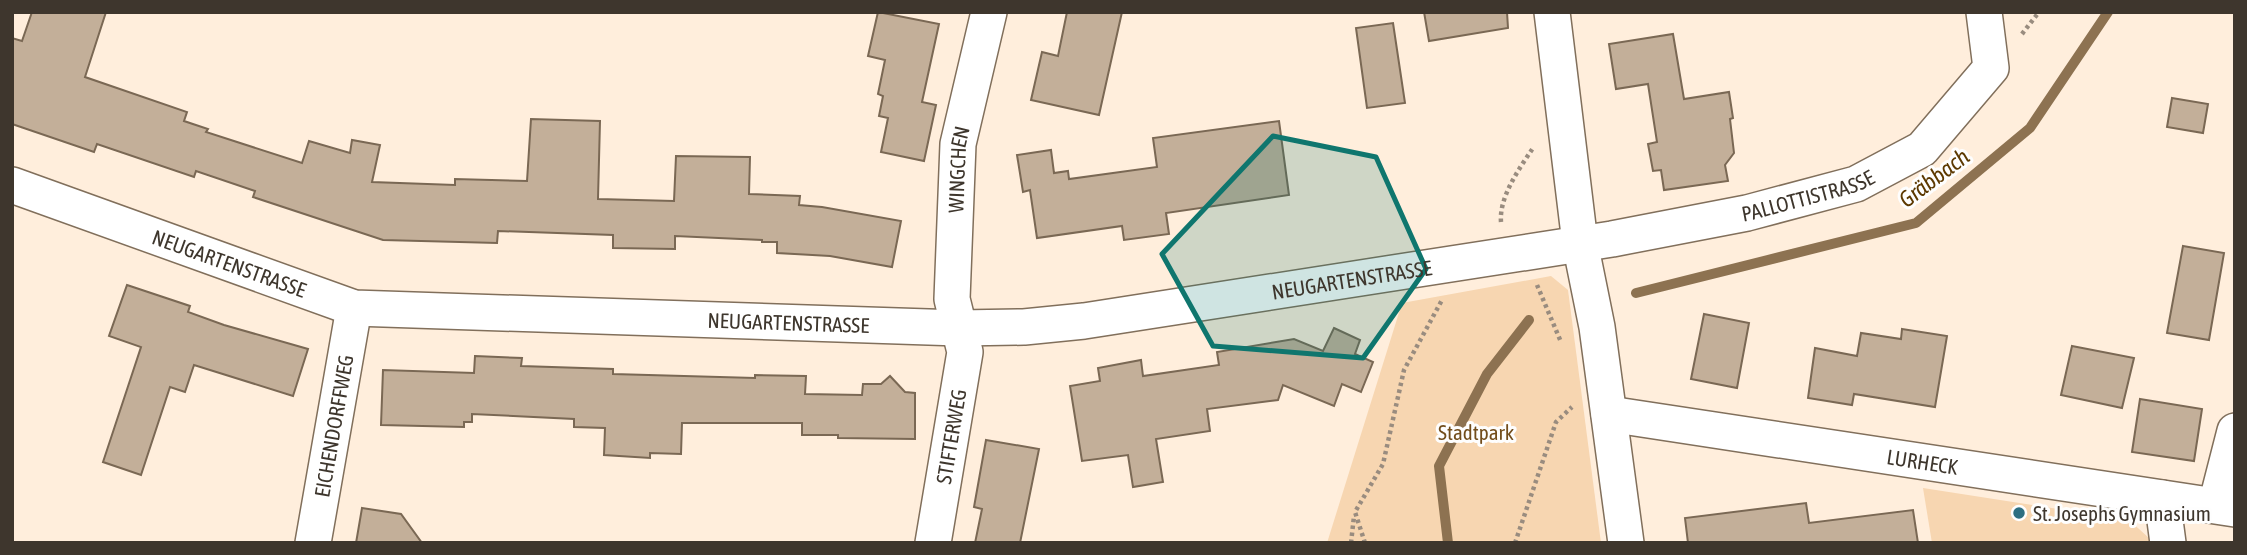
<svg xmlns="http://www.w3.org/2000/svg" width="2247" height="555" viewBox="0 0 2247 555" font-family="'Asap Condensed',sans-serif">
  <rect width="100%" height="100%" fill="#ffeedc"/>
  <!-- green -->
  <g fill="#f7d6b1">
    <path d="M1551,276L1568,290L1601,543H1327L1402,303Z"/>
    <path d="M1923,488L2129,520L2149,538V543H1932Z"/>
  </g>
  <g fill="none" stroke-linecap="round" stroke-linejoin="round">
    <!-- stream -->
    <g stroke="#8d7251" stroke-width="10">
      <path d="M1636,293L1916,223L2030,128L2108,12"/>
      <path d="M1448,543L1439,466L1487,374L1529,320"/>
    </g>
  </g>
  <!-- building -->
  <g fill="#c3af99" stroke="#7a6854" stroke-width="2">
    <path d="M32,12H106L85,77L187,112L184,121L208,129L206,132L302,163L309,141L350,153L352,140L380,145L372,182L455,185V179L527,181L531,119L600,121L598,199L674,201L676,156L750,157L749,194L800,196L799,205L822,207L901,221L892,267L830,256L777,253V242H762V240L675,236V249L613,248V235L498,231L497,243L383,240L253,197L255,191L196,171L194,177L97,144L94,152L12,124V38L22,41Z"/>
    <path d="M878,12L939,24L922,102L936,105L924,161L881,152L888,118L879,116L883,96L878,94L885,60L868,56Z"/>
    <path d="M1067,12H1122L1099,115L1031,100L1042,52L1058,56Z"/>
    <path d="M1424,12H1507L1508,28L1429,41Z"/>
    <path d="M1393,23L1405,103L1367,108L1356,28Z"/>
    <path d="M1673,34L1684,99L1729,92L1733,118L1730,119L1734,153L1725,165L1728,181L1664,190L1661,170L1653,171L1648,144L1657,142L1648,84L1616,89L1609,44Z"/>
    <path d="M2172,98L2208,104L2203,133L2167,127Z"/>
    <path d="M1279,121L1289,195L1166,213L1169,234L1124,240L1122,226L1037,238L1030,190L1023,192L1017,155L1051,150L1054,173L1068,171L1069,179L1157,167L1153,138Z"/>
    <path d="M2183,246L2224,253L2209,340L2167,333Z"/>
    <path d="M127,285L190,306L188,312L224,325L308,349L293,396L194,365L185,392L170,387L141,475L103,462L141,347L109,336Z"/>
    <path d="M1704,314L1749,323L1737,388L1691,379Z"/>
    <path d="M1334,328L1360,340L1355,354L1373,362L1361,392L1342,384L1334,406L1283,385L1278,400L1207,409L1210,431L1156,439L1163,482L1133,487L1128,455L1082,461L1070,386L1100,381L1098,368L1141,360L1143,376L1219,365L1217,352L1294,339L1323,351Z"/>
    <path d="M1902,329L1947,336L1935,407L1854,394L1852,405L1808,398L1815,348L1857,356L1861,333L1901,339Z"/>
    <path d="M2072,346L2134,358L2122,408L2061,395Z"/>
    <path d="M475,356L522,358L521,366L613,369V374L755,378V375L806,376L805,394L862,395L863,384H881L890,376L905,392L915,393V439L838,438V435H802V423H682L681,454L650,453V458L604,455L605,428L574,427V419L472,414V422H464V427L381,425L383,370L474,373Z"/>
    <path d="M2140,399L2202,409L2194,461L2132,452Z"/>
    <path d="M986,440L1039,449L1020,543H975L982,509L974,507Z"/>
    <path d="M1806,503L1809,523L1913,510L1918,543H1688L1685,518Z"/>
    <path d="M362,508L401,514L422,543H356Z"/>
  </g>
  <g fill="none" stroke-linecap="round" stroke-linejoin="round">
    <!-- minor casing -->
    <g stroke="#816f5b" stroke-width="38">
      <g id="minor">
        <path d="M1552,12L1580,243L1597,327L1626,543"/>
        <path id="s1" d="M12,185L354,308L959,328L1024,327L1084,321L1612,239L1747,213L1856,184L1922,149L1991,68L1984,12"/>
        <path id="s2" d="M1609,414L2235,509"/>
        <path d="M2162,498L2168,543"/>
        <path d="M2216,505L2235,431"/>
        <path id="s3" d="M313,543L354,308"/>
        <path id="s4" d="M933,543L965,352L952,299L958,144L989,12"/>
      </g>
    </g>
    <!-- path -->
    <g stroke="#998c7f" stroke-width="4.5" stroke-dasharray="3.5 3.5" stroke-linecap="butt">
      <path d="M2022,34L2039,12"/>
      <path d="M1501,222C1499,197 1519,169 1533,148"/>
      <path d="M1537,285L1561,342"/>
      <path d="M1351,543L1354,516"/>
      <path d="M1365,543L1355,512L1383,464L1404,370L1442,300"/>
      <path d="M1515,543L1556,422L1572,407"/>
    </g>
    <!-- minor -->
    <use href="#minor" stroke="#fff" stroke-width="35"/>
  </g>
  <!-- marked area -->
  <path fill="#0f766e" fill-opacity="0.2" stroke="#0f766e" stroke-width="5" stroke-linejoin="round" d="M1273,136L1376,157L1426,269L1363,358L1213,346L1162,254Z"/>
  <!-- markers -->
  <circle fill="#2c6e81" stroke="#fefefe" stroke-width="2.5" cx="2019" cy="513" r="7"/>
  <g text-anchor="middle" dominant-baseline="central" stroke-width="6" stroke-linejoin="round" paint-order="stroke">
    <!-- street labels -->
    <g font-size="21" fill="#3e362d" stroke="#fefefe">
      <text stroke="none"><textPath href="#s4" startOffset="378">WINGCHEN</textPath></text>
      <text stroke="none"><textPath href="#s1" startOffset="1829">PALLOTTISTRASSE</textPath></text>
      <text stroke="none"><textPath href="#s1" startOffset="231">NEUGARTENSTRASSE</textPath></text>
      <text stroke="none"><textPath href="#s1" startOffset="1365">NEUGARTENSTRASSE</textPath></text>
      <text stroke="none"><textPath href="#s1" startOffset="798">NEUGARTENSTRASSE</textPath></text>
      <text stroke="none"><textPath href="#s3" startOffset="119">EICHENDORFFWEG</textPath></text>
      <text stroke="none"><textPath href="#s4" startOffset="108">STIFTERWEG</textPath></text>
      <text stroke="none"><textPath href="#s2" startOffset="317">LURHECK</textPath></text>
    </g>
    <!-- park labels -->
    <g font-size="21" fill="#724d1b" stroke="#fefefe">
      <text x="1476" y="432">Stadtpark</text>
    </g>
    <!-- poi labels -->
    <g font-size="21" fill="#3e362d" stroke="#fefefe" text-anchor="start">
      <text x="2033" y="513">St. Josephs Gymnasium</text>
    </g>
    <!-- water labels -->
    <g font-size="23" font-style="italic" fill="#5d3901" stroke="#fefefe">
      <text transform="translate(1934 178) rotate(-37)">Gräbbach</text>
    </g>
  </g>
  <!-- border -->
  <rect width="2247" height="555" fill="none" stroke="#3e362d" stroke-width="28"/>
</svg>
